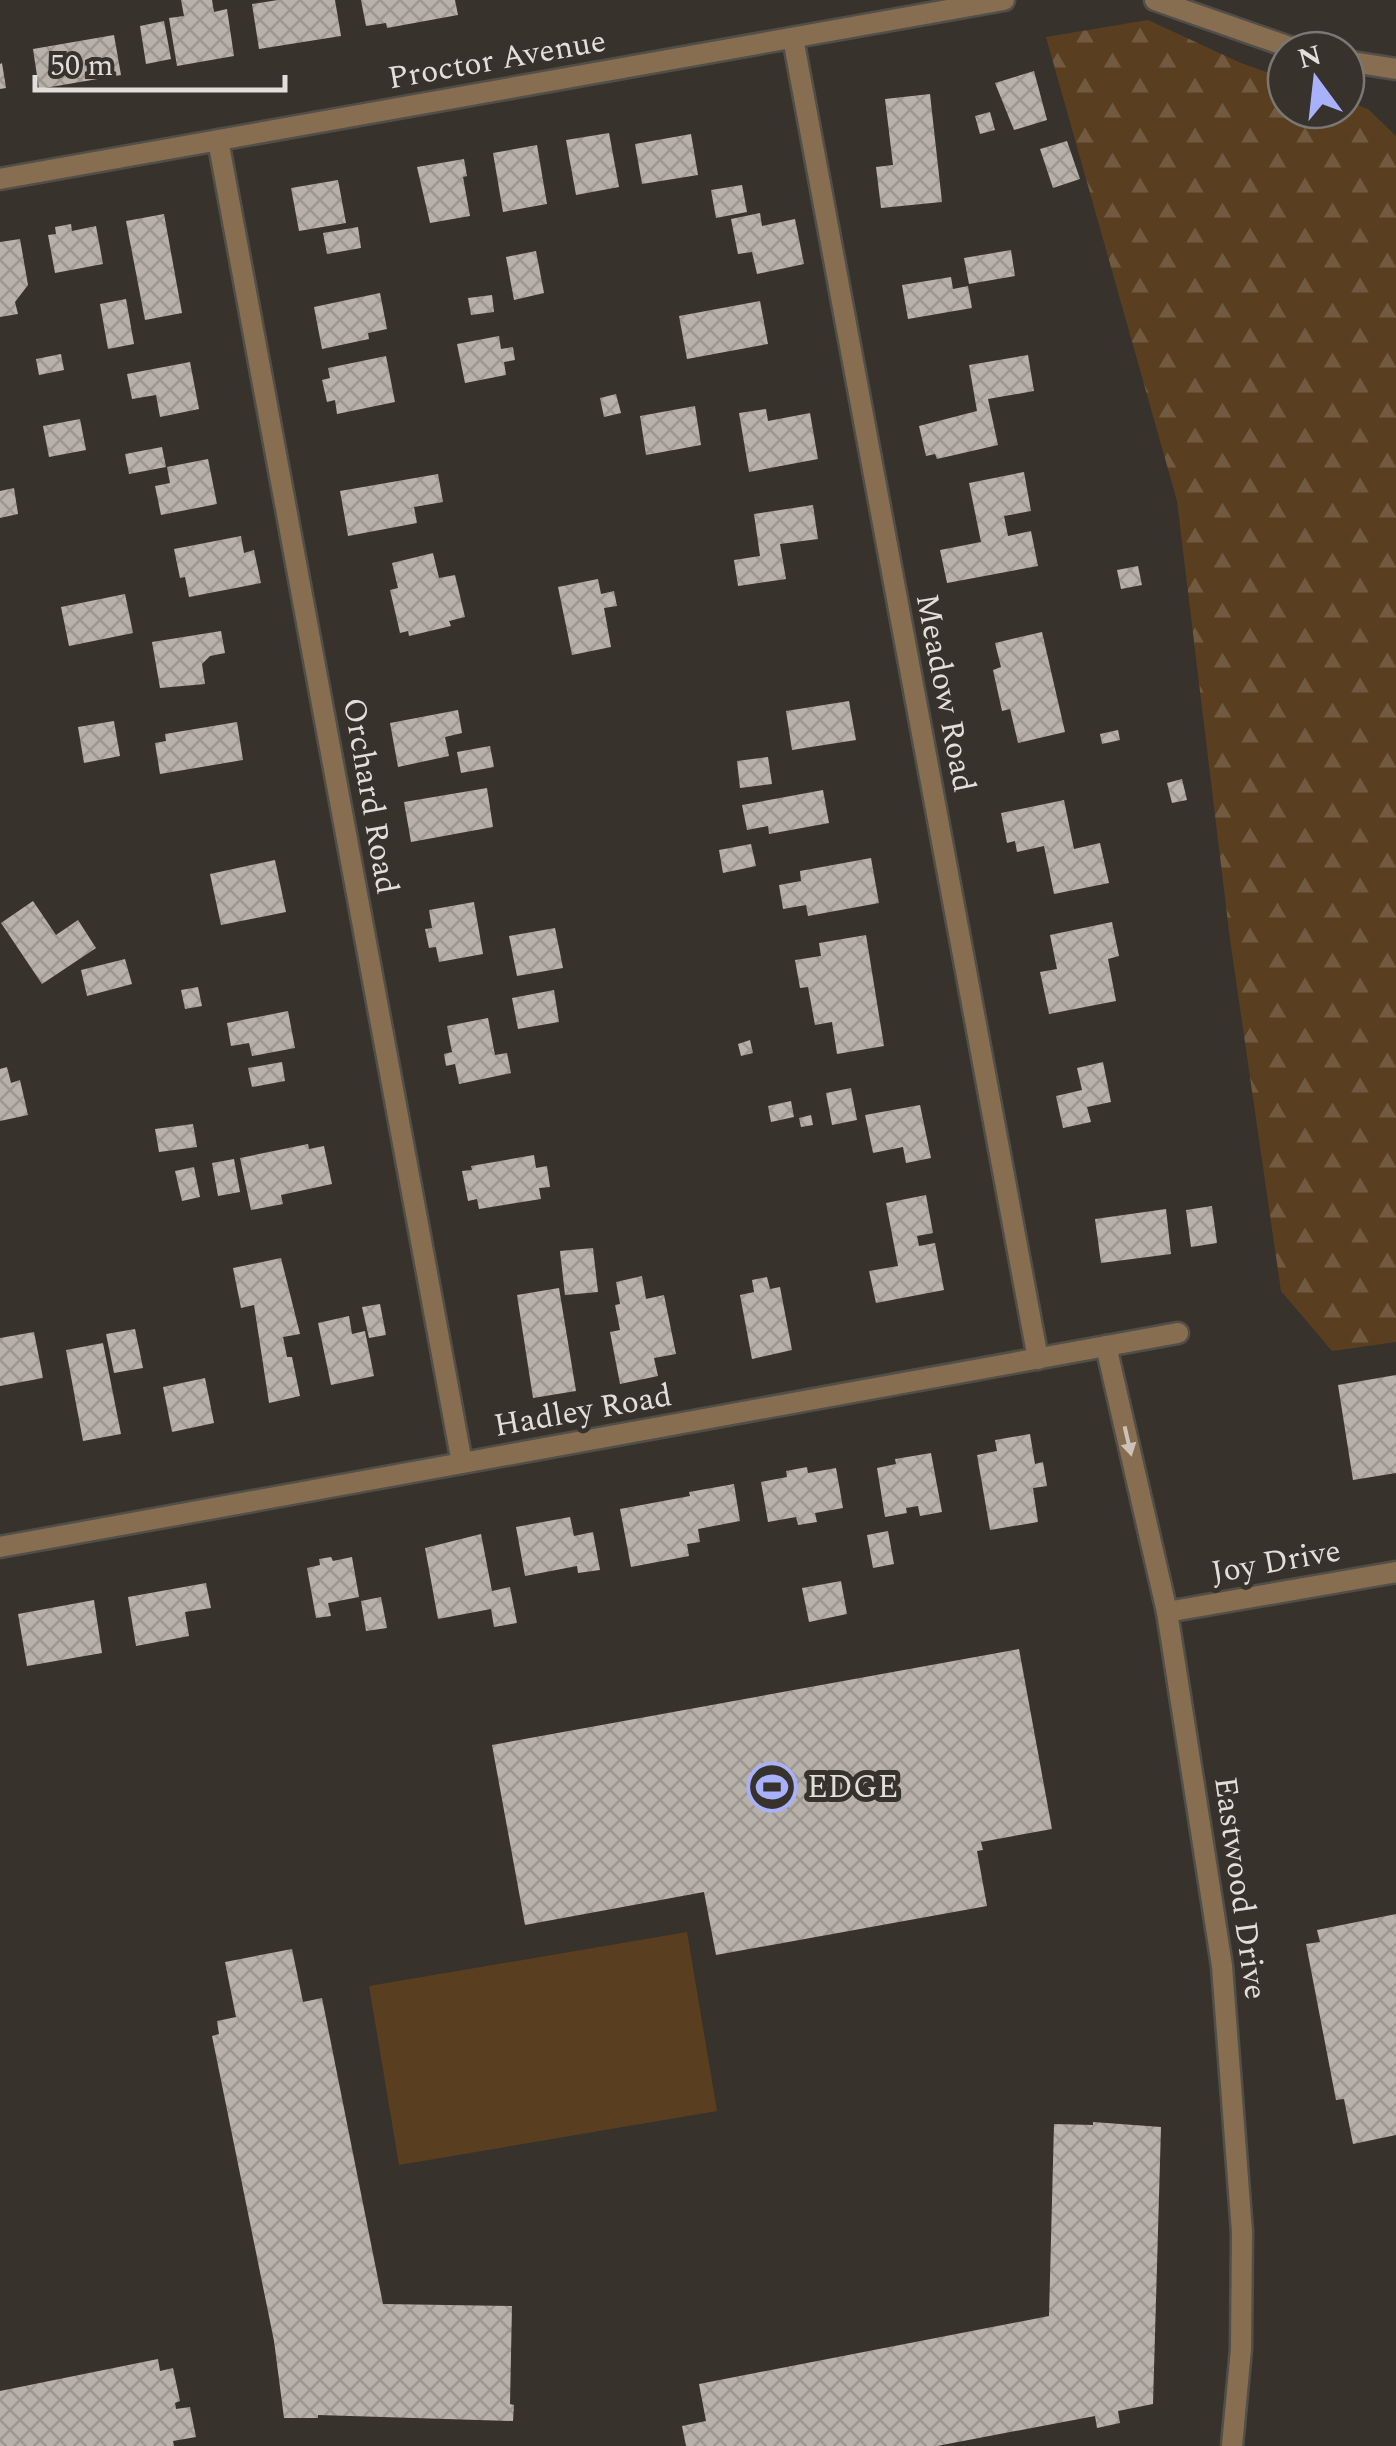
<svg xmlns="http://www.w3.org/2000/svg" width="1396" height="2446" viewBox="0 0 1396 2446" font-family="Spectral,serif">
  <defs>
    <pattern id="forest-firs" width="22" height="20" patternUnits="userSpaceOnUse" patternTransform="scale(2.5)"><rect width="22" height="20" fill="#593f20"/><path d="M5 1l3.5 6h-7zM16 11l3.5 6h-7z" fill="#715a40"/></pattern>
    <pattern id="building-cross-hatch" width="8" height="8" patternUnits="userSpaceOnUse" patternTransform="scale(2.5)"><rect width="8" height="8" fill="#b8b1aa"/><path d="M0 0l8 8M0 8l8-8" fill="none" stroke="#9b9690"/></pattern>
  </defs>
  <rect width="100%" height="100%" fill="#37322c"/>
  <!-- forest -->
  <path fill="url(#forest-firs)" d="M1148,20L1241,63L1286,79V110H1346V101L1368,109L1396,136V1342L1332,1351L1281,1291L1230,939L1177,501L1046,37Z"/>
  <!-- green -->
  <path fill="#593f20" d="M687,1932L717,2111L399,2165L369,1986Z"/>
  <!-- building -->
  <g fill="url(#building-cross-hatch)">
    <path d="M181,0H212L214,12L227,9L234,56L177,66L169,18L184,16Z"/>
    <path d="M278,0H335L341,36L259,49L252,4Z"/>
    <path d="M361,0H455L458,15L387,28L386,23L366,26Z"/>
    <path d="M164,21L171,59L146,64L140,26Z"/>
    <path d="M114,35L121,75L39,89L33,49Z"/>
    <path d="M2,63L6,88L0,89V64Z"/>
    <path d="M1034,71L1047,120L1014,130L995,83Z"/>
    <path d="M930,94L942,202L881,208L876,167L893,165L885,99Z"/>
    <path d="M990,112L995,130L980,134L975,116Z"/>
    <path d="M609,133L619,187L576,195L566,140Z"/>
    <path d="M691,134L698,175L642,184L635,144Z"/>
    <path d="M1067,141L1080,179L1053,188L1040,149Z"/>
    <path d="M537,145L547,204L503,212L493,153Z"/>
    <path d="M464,159L467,176L463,177L470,216L430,223L417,167Z"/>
    <path d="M338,180L346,223L299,231L291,188Z"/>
    <path d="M742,185L747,212L716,218L711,190Z"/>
    <path d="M760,213L762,226L795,219L804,264L757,274L752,252L738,254L731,219Z"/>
    <path d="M164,214L182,313L145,320L126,221Z"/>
    <path d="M71,224L72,231L96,226L103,264L55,273L48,235L56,234L55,227Z"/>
    <path d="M358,227L361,248L327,254L323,233Z"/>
    <path d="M20,239L28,285L15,302L18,314L0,317V242Z"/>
    <path d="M1011,250L1015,276L969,284L964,258Z"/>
    <path d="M536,251L544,293L514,300L506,257Z"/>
    <path d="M951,277L953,289L968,286L972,308L908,319L902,285Z"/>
    <path d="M380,293L387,329L368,333L369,339L322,349L314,307Z"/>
    <path d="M492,295L494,312L471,315L468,298Z"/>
    <path d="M126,299L134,344L108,349L100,304Z"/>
    <path d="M760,301L768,344L687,359L679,316Z"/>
    <path d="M499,336L501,349L513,347L515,360L504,362L506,375L465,383L457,344Z"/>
    <path d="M61,354L64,370L39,375L36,359Z"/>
    <path d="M1028,355L1034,391L988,399L998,445L937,459L935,454L926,456L919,426L977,411L969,365Z"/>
    <path d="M386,356L395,402L337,414L335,400L327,402L322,380L330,378L328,368Z"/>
    <path d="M190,362L199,409L160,417L156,395L132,399L127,374Z"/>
    <path d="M616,394L621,413L604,417L600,398Z"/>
    <path d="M695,406L701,445L646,455L640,416Z"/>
    <path d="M766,409L768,421L810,413L818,459L749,472L739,413Z"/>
    <path d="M80,419L86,450L49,457L43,426Z"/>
    <path d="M162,447L166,467L129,474L125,454Z"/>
    <path d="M208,459L217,504L161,515L155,486L170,483L167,467Z"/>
    <path d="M1024,472L1031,511L1004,516L1008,536L1031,531L1038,566L947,583L940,550L981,542L969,483Z"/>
    <path d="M438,474L443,502L414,507L417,523L348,536L340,491Z"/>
    <path d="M14,488L18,514L0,518V491Z"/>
    <path d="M813,505L818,539L780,544L786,579L738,586L734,560L760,556L754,514Z"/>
    <path d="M241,536L244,553L254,550L261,583L189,597L185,577L180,578L174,549Z"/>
    <path d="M433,553L439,578L455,575L465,617L449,621L451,626L409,636L408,631L400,633L390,590L398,588L392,563Z"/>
    <path d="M1138,566L1142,585L1121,589L1117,570Z"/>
    <path d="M598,579L601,594L614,591L617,606L604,608L611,647L572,655L558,587Z"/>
    <path d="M125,594L133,633L69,646L61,607Z"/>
    <path d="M221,631L225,653L210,656L202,664L205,684L160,688L152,642Z"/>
    <path d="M1042,632L1065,732L1018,743L1010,709L1002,711L993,670L1001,667L995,643Z"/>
    <path d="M849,701L856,740L792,750L786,711Z"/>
    <path d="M458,710L462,733L445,737L449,756L398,767L390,723Z"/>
    <path d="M114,721L120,756L84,763L78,727Z"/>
    <path d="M237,722L243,760L160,774L155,743L166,741L165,734Z"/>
    <path d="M1118,730L1120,740L1102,744L1100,734Z"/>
    <path d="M490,746L494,767L461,773L457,752Z"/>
    <path d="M768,757L772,784L740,788L737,761Z"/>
    <path d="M1182,779L1187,800L1172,803L1167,783Z"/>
    <path d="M487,788L493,827L411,842L404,802Z"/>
    <path d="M823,790L829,823L769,834L768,826L747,830L742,805Z"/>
    <path d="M1064,800L1074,849L1100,843L1109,883L1054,894L1044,846L1017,852L1015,841L1007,843L1001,813Z"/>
    <path d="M751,844L756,866L723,873L719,850Z"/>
    <path d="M871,858L879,903L808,916L806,905L783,909L779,885L801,881L800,871Z"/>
    <path d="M275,860L286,912L221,925L210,874Z"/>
    <path d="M33,901L56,935L78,920L96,948L42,984L1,923Z"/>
    <path d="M474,902L483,954L439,962L436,947L429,948L425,929L432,928L429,910Z"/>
    <path d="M1112,922L1119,956L1108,959L1116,1001L1049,1014L1040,972L1057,969L1050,935Z"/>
    <path d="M555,928L563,968L517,976L509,936Z"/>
    <path d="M866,935L884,1046L837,1054L832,1022L815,1025L808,987L800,988L795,960L821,956L819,943Z"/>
    <path d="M125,959L132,984L87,996L81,970Z"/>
    <path d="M198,987L202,1006L185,1009L181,990Z"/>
    <path d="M554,990L559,1022L518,1029L512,998Z"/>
    <path d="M288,1011L295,1048L252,1056L249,1043L231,1046L227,1023Z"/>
    <path d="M488,1018L495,1055L507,1053L511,1073L459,1084L455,1064L446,1066L444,1054L452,1052L447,1026Z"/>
    <path d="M750,1040L753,1053L741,1056L738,1044Z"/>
    <path d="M282,1062L285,1081L252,1087L248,1068Z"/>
    <path d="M1103,1062L1111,1102L1087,1107L1091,1122L1063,1128L1056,1096L1082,1090L1077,1068Z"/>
    <path d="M7,1067L11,1083L20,1080L28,1115L0,1121V1069Z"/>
    <path d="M851,1088L857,1120L832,1125L826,1093Z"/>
    <path d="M791,1101L794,1117L771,1122L768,1106Z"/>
    <path d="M920,1105L931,1158L906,1163L903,1147L873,1153L865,1115Z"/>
    <path d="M811,1115L813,1125L801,1127L799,1118Z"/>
    <path d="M193,1124L197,1147L159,1152L155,1129Z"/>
    <path d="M308,1144L309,1149L324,1146L332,1184L281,1195L283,1204L251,1210L240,1158Z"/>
    <path d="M534,1155L536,1168L547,1166L550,1187L539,1188L541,1199L479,1209L477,1199L468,1201L462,1171L472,1170L471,1166Z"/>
    <path d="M234,1159L240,1192L218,1196L212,1163Z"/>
    <path d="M194,1167L200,1197L182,1201L175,1171Z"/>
    <path d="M926,1195L933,1233L917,1236L919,1246L935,1243L944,1290L876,1303L869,1271L898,1266L886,1203Z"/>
    <path d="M1212,1206L1217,1243L1191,1247L1186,1210Z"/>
    <path d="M1166,1209L1171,1254L1101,1263L1095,1219Z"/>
    <path d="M593,1248L598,1292L565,1295L560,1251Z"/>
    <path d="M281,1258L300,1334L283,1337L287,1357H292L300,1396L269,1403L254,1305L241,1308L233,1268Z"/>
    <path d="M642,1276L646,1299L664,1295L676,1354L654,1358L658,1376L620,1384L610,1332L620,1330L615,1305L620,1304L616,1282Z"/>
    <path d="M767,1277L770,1289L780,1287L792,1350L752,1359L740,1295L754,1292L752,1280Z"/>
    <path d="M559,1288L576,1391L533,1398L517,1295Z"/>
    <path d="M380,1304L386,1335L369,1338L362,1307Z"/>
    <path d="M349,1316L352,1334L365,1331L374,1376L331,1385L318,1323Z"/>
    <path d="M135,1329L143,1368L114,1373L106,1334Z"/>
    <path d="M34,1332L43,1378L0,1386V1338Z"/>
    <path d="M103,1343L121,1434L83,1441L66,1350Z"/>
    <path d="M1396,1375V1473L1353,1480L1338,1385Z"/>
    <path d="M205,1378L214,1423L172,1432L163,1387Z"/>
    <path d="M1030,1434L1035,1464L1043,1462L1047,1486L1033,1488L1038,1522L990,1530L977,1455L997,1451L995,1440Z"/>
    <path d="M931,1453L942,1512L920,1516L918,1506L906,1508L907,1513L885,1517L877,1468L896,1464L895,1459Z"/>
    <path d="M807,1467L808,1473L836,1468L843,1508L815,1513L817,1522L798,1525L796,1517L768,1522L761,1482L787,1477L786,1471Z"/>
    <path d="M734,1484L740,1521L698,1529L700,1542L687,1544L689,1556L631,1567L620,1509L690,1496L689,1492Z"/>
    <path d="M570,1517L574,1536L593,1532L600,1570L578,1573L577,1566L525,1576L516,1527Z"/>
    <path d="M888,1531L894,1564L873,1568L867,1535Z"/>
    <path d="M481,1534L492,1591L510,1587L517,1623L494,1627L491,1609L438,1619L425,1548Z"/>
    <path d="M331,1557L333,1561L352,1557L359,1597L328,1603L331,1616L316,1618L307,1568L320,1565L319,1559Z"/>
    <path d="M841,1581L847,1614L809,1622L802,1588Z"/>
    <path d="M206,1583L211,1608L185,1612L189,1636L136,1646L128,1597Z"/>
    <path d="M381,1597L387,1628L366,1631L361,1601Z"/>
    <path d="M94,1600L102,1653L27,1666L18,1614Z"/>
    <path d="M1019,1649L1052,1829L981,1842L983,1850L977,1851L987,1906L716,1955L704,1892L525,1925L492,1745Z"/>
    <path d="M1396,1914V2135L1353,2144L1344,2099L1336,2100L1306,1944L1320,1942L1317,1930Z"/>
    <path d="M292,1949L303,2002L322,1998L383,2304L512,2306L510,2404L514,2405L513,2421L318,2415V2418H284L274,2341L212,2036L219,2034L217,2021L236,2017L225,1962Z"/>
    <path d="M1093,2122L1161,2127L1153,2404L1118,2411L1120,2423L1097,2428L1095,2416L937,2446H686L682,2426L706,2421L699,2384L1049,2316L1054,2124L1093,2125Z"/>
    <path d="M158,2359L160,2371L173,2368L180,2401L175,2403L176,2409L190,2407L196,2437L173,2441L174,2446H0V2391Z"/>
  </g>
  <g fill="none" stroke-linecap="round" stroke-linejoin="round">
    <!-- minor casing -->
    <g stroke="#524e48" stroke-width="25">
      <g id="minor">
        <path d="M1155,0L1298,50"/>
        <path d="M793,38L1038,1359"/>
        <path d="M1346,61L1396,69"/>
        <path d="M218,140L462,1463"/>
        <path d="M0,179L1004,0"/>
        <path d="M1106,1346L1167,1612L1222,1966L1242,2232L1241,2349L1232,2446"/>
        <path d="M0,1547L1178,1333"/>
        <path d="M1167,1612L1396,1572"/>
      </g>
    </g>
    <!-- minor -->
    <use href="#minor" stroke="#886e51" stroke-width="20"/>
  </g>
  <!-- one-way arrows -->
  <defs><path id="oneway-solid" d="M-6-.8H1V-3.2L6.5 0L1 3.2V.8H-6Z" transform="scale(2.5)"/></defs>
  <use fill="#ccc3b8" href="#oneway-solid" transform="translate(1128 1441) rotate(77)"/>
  <!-- icons -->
  <defs>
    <g id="stadium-ring" transform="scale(2.5)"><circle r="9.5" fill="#37322c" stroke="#a9b0fc" stroke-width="1.5"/><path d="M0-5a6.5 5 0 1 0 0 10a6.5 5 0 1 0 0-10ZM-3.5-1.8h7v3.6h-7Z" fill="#a9b0fc"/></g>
  </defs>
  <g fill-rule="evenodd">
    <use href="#stadium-ring" x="772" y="1787"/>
  </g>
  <g text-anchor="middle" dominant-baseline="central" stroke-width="10" stroke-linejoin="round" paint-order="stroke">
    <!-- street labels -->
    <g font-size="32" fill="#e2dfdb" stroke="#37322c">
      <text transform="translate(497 60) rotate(-10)">Proctor Avenue</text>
      <text transform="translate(945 693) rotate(79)">Meadow Road</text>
      <text transform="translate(370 796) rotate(80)">Orchard Road</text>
      <text transform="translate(583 1411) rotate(-10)">Hadley Road</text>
      <text transform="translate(1276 1562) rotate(-10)">Joy Drive</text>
      <text transform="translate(1240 1888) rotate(82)">Eastwood Drive</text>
    </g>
    <!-- poi labels -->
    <g font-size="32" fill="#e2dfdb" stroke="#37322c" text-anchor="start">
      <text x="807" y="1787">EDGE</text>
    </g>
  </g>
  <!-- north arrow -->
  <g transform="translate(1316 80) rotate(345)"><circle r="48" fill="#37322c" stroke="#7b7772" stroke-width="2.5"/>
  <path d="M0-8L18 38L0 25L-18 38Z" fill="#a9b0fc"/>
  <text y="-15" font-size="28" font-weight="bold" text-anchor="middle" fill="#e2dfdb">N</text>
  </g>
  <!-- scale -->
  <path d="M35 75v15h250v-15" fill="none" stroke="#e2dfdb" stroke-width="5"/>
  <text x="50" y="75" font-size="30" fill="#e2dfdb" stroke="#37322c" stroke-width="8" paint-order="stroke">50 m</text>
</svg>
